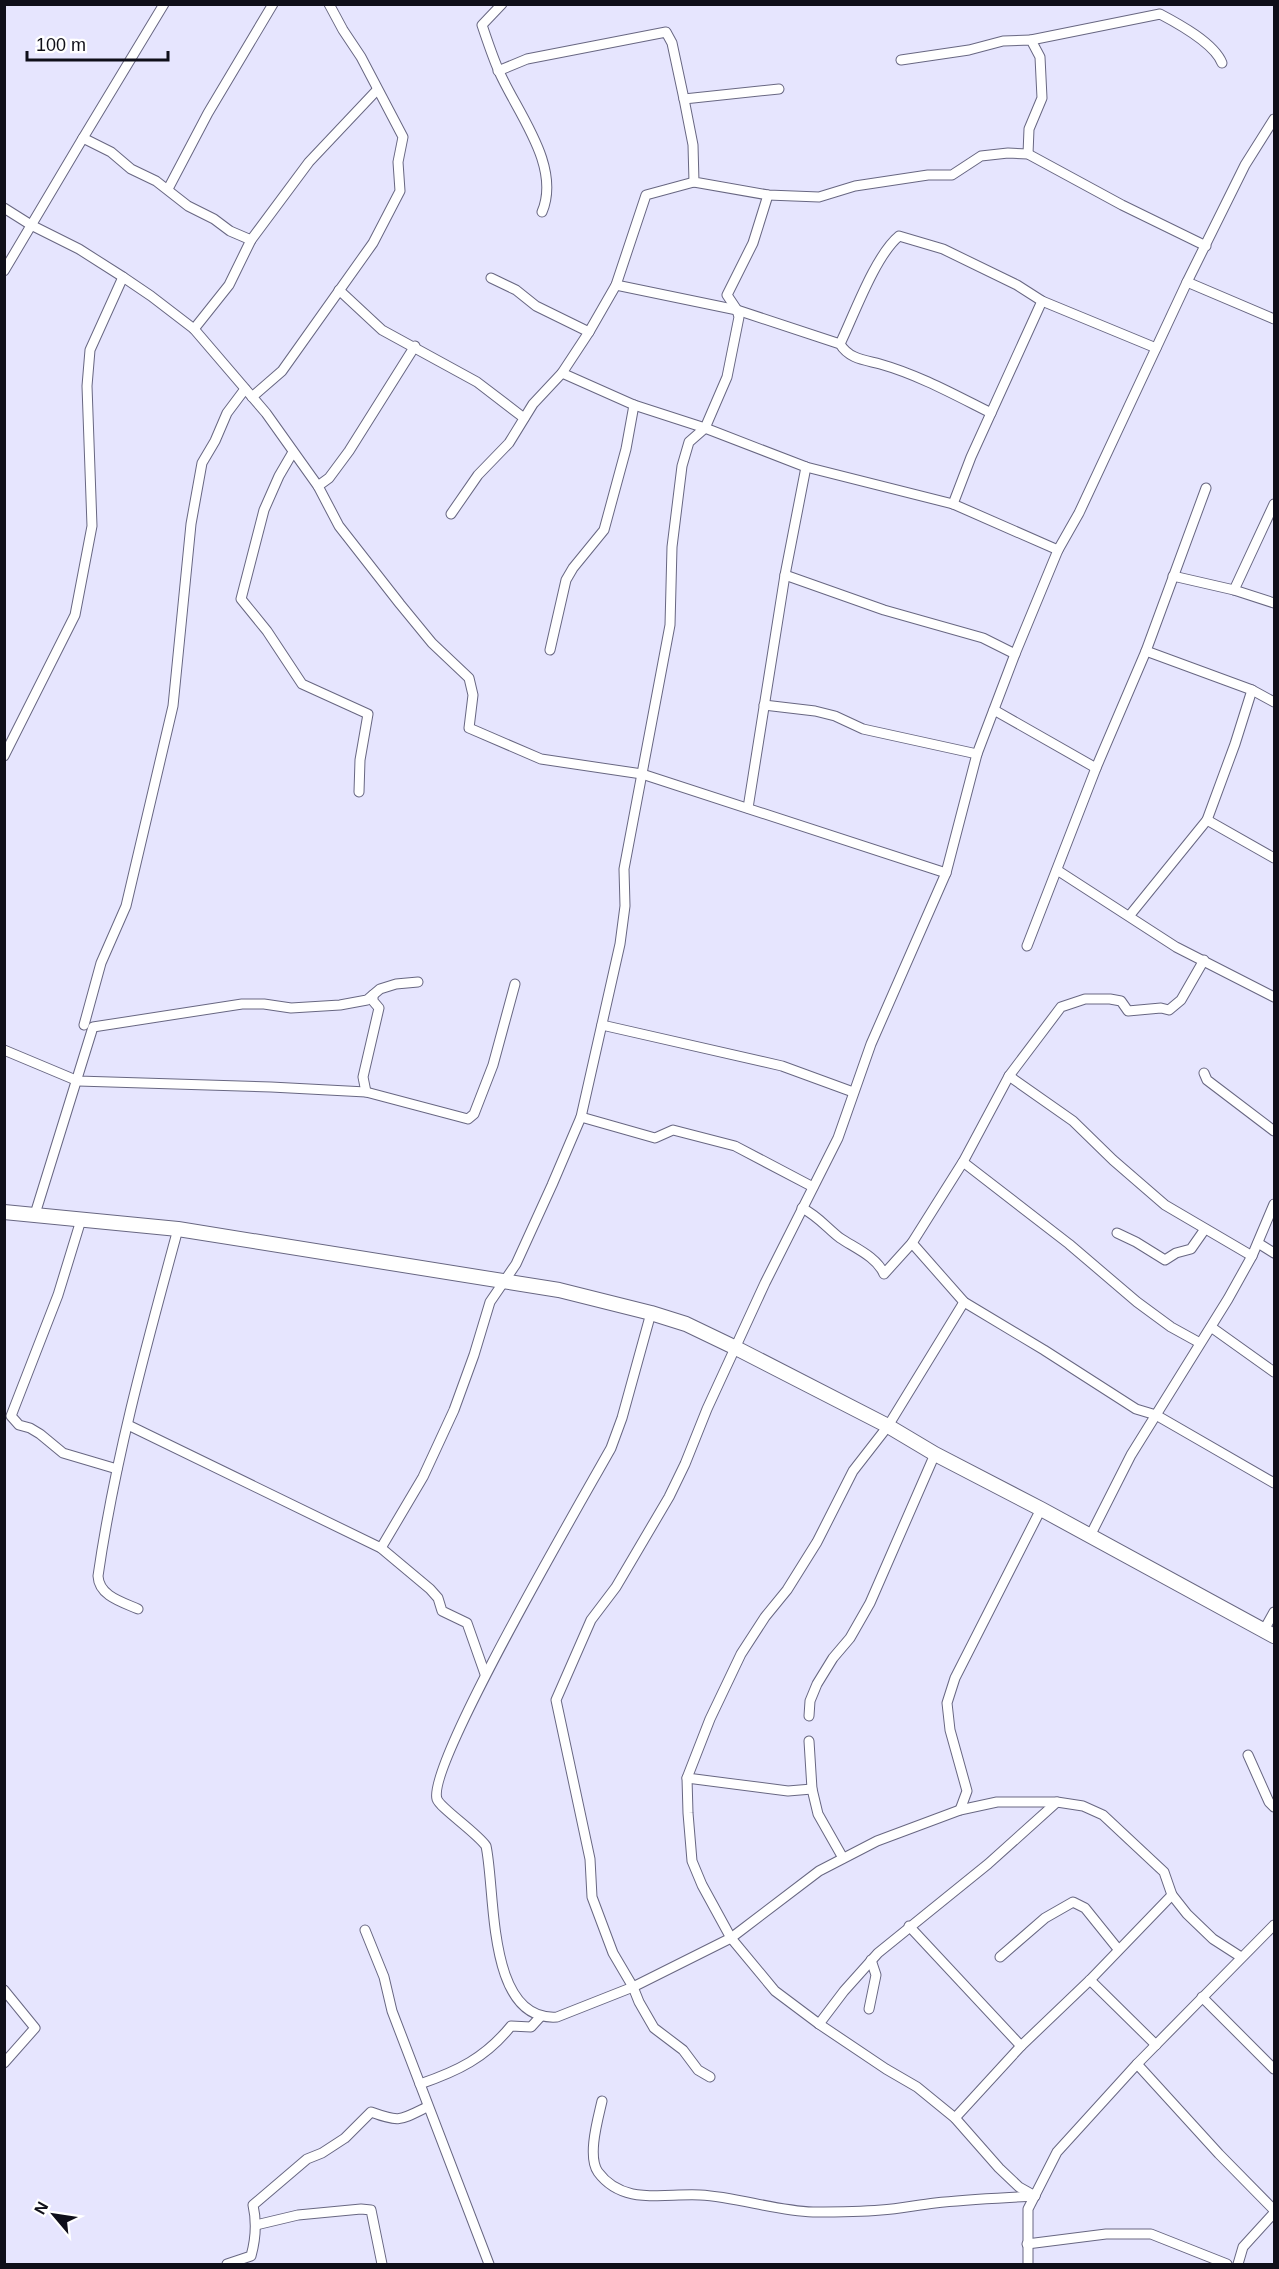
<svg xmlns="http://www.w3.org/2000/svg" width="1279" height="2269" viewBox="0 0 1279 2269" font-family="Arial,sans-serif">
  <rect width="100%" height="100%" fill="#e6e5fe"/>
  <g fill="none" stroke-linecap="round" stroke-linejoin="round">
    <!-- street casing -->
    <g stroke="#686782" stroke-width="11">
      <g id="street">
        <path d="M164,4L83,138L111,152L131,169L156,181L188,206L214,219L230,231L251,240"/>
        <path d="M502,4L482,25C487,40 492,55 498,69C515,110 562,165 542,212"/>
        <path d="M1031,40L1160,14C1179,24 1214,43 1222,63"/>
        <path d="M901,60L969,50L1003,41L1031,40L1040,57L1042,98L1029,129L1028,154"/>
        <path d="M498,71L527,59L666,32L672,43L684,99"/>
        <path d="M779,89L684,99L693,145L694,182L768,195L819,197L855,186L928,175H952L981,156L1008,153L1028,154L1122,205L1206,246"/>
        <path d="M168,189L208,113L273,4"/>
        <path d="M4,208L31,225L79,249L123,277L151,296L194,329L266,413L318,486L339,526L400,604L432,643L469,678L473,695L469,728L541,759L642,774L946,873"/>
        <path d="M4,271L83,138"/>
        <path d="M491,278L516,290L536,306L589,332"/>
        <path d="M1187,282L1274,319"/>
        <path d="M616,285L737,310L840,344C849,359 865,360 880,364C919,375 955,395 991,413"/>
        <path d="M339,290L382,330L477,382L524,418"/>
        <path d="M194,329L229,285L251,240L309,162L377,90"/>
        <path d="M840,344C854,315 875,256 899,236L943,249L1017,285L1042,301L1156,348"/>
        <path d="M562,373L634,405L705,428L806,467L953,504L1058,550"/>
        <path d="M252,397L282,371L373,243L400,191L398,162L403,137L361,57L343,30L329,4"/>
        <path d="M293,452L279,476L264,510L241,599L267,631L302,684L368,714L360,760L359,792"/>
        <path d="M318,486L329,478L349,451L415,346"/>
        <path d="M953,504L971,457L1042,301"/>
        <path d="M451,514L478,475L509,443L533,404L562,373L589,332L616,285L646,195L694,182"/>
        <path d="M785,575L884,610L983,638L1015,654"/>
        <path d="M1173,576L1234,590L1274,603"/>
        <path d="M1234,590L1274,504"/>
        <path d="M550,650L566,580L573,568L604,530L626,449L634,405"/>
        <path d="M1146,651L1252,690L1274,702"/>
        <path d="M764,705L815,711L835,716L863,729L977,754"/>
        <path d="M994,710L1096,768"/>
        <path d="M4,756L75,615L92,526L87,386L90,350L123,277"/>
        <path d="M748,808L785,575L806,467"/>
        <path d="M1207,820L1274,858"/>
        <path d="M1057,870L1176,947L1274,997"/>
        <path d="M1130,915L1207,820L1235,744L1252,690"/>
        <path d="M1027,946L1096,768L1146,651L1206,488"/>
        <path d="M84,1025L101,963L126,906L173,706L191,524L202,463L215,441L227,413L245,389"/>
        <path d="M602,1025L782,1066L853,1092"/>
        <path d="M4,1050L78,1081L271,1087L366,1092L468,1119L474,1114L493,1065L515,984"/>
        <path d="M1204,1073L1207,1080L1274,1131"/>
        <path d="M1009,1076L1073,1121L1113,1160L1165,1205L1252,1256"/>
        <path d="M366,1092L363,1077L379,1008L373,1001V995"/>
        <path d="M581,1117L655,1138L673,1130L735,1146L813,1187"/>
        <path d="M963,1162L1069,1244L1137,1302L1171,1327L1200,1343"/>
        <path d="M802,1208C818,1216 827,1228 840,1238C855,1248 877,1257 884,1274L912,1243L963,1162L1009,1076L1061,1007L1085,999H1110L1121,1001L1128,1011L1161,1008L1169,1010L1181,1000L1204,960"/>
        <path d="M35,1214L93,1027L242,1004H264L291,1008L340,1005L367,1000L380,989L396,984L418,982"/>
        <path d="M81,1220L58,1295L11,1416L19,1425L30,1428L40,1434L63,1453L117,1469"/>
        <path d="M1117,1233L1136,1242L1165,1260L1176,1253L1191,1249L1205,1229"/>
        <path d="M912,1243L964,1302L1044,1350L1136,1409L1156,1415L1274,1483"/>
        <path d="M1258,1243L1274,1253"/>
        <path d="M964,1302L888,1426L853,1471L817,1542L787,1590L765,1617L741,1654L710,1719L687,1778L688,1813L692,1861L702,1885L731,1938L775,1991L819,2024L886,2069L917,2087L955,2118L999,2168L1019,2187L1035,2196"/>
        <path d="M651,1313L622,1418L611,1448C585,1495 426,1766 437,1799C440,1808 476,1832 486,1846C496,1891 486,2022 557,2017L633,1987L731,1938L819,1871L877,1841L960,1810L997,1802H1057L1083,1806L1103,1815L1164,1872L1172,1895L1187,1914L1213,1939L1241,1957"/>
        <path d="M1211,1327L1274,1372"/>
        <path d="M128,1425L381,1548L430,1589L438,1598L442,1611L467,1623L485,1674"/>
        <path d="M1090,1536L1131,1455L1228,1299L1252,1256L1274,1204"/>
        <path d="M381,1548L423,1477L454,1410L474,1355L490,1302L516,1264L552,1185L581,1117L620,944L625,906L624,869L670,625L672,547L682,466L689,442L705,428L727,377L739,317L737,310L727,295L753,243L768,195"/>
        <path d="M138,1609C122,1602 99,1596 98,1576C115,1458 147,1343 178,1229"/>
        <path d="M1264,1630L1274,1612"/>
        <path d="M809,1716L810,1701L817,1684L833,1658L850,1638L870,1603L935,1454"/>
        <path d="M809,1741L812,1789L818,1814L843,1858"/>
        <path d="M1248,1755L1269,1802L1274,1807"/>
        <path d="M687,1778L788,1791L812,1789"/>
        <path d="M960,1810L967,1791L950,1730L947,1703L955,1678L1041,1509"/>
        <path d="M909,1926L1021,2046"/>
        <path d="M365,1930L384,1977L392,2011L489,2264"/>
        <path d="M1000,1957L1045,1918L1073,1902L1085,1908L1118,1949"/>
        <path d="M1090,1980L1156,2045"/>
        <path d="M4,1990L35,2028L4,2063"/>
        <path d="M1202,1997L1274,2069"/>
        <path d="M869,2009L876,1975L871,1960"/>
        <path d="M819,2024L844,1991L878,1953L988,1864L1057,1802"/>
        <path d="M1137,2064L1219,2154L1274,2210"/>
        <path d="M710,2077L698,2070L683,2050L654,2028L639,2002L633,1987L613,1953L592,1897L590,1859L556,1700L591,1620L616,1587L669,1497L685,1464L707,1409L765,1283L838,1138L871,1044L946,873L977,754L1015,654L1058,550L1079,513L1187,282L1245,165L1274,119"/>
        <path d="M420,2084C458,2071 485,2058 511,2026L531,2027L541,2016"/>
        <path d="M602,2101C598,2119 587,2156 598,2172C623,2206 664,2193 700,2195C738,2197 775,2211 813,2212C835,2212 858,2212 881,2210C899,2209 917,2205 935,2203C968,2199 1002,2198 1035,2196"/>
        <path d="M955,2118L1021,2046L1090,1980L1172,1895"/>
        <path d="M256,2225L298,2215L361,2209L371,2210L382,2264"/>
        <path d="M1027,2244L1106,2234H1151L1227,2264"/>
        <path d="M227,2264L251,2256C256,2238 257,2223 253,2205L307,2159L322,2153L345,2138L371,2112C399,2122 399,2121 425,2108"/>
        <path d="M1028,2264V2209L1057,2152L1137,2064L1274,1925"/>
        <path d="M1238,2264L1243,2247L1274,2213"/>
      </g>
    </g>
    <!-- secondary casing -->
    <g stroke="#686782" stroke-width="16">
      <path id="secondary" d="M4,1212L178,1229L559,1290L651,1313L686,1324L736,1348L888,1426L935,1454L1041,1509L1274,1636"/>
    </g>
    <!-- street -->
    <use href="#street" stroke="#fff" stroke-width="9"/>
    <!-- secondary -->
    <use href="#secondary" stroke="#fff" stroke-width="14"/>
  </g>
  <!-- border -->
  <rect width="1279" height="2269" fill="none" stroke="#0f0f19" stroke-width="12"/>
  <!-- north arrow -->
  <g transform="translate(54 2215) rotate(299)" stroke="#ffffff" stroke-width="4.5" paint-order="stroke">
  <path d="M0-4.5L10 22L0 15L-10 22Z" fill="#0f0f19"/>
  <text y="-9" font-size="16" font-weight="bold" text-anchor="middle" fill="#0f0f19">N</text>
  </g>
  <!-- scale -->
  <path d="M27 51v9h141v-9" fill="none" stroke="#0f0f19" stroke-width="3"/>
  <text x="36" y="51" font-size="18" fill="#0f0f19" stroke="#ffffff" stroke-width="4.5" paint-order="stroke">100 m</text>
</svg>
